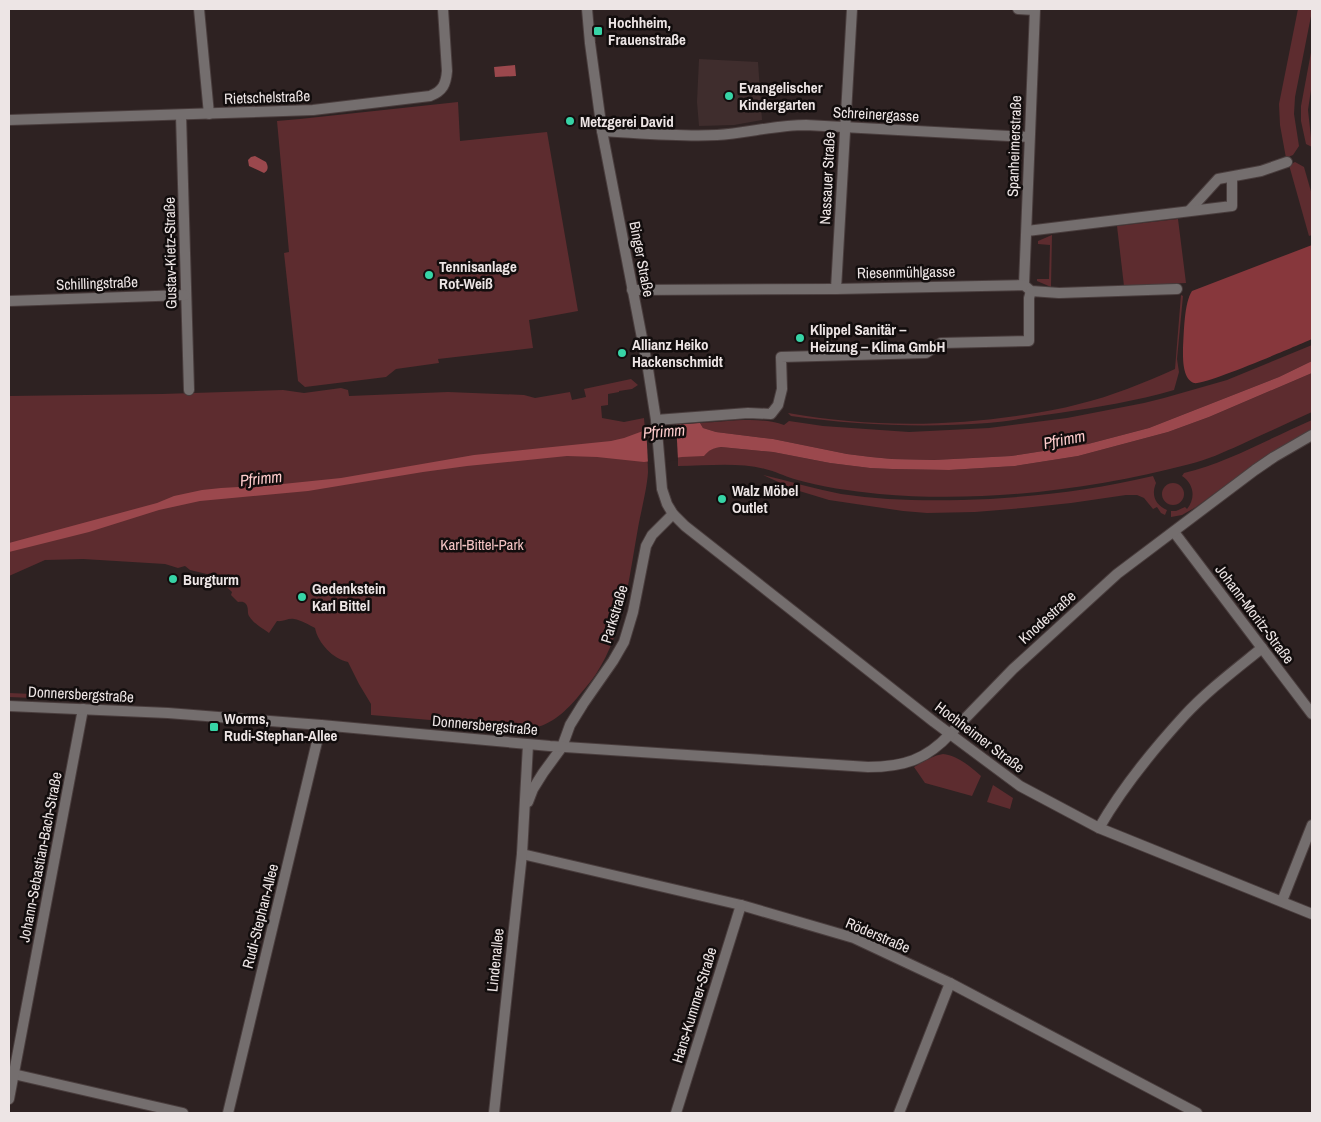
<svg xmlns="http://www.w3.org/2000/svg" width="1321" height="1122" viewBox="0 0 1321 1122" font-family="'Archivo Narrow',sans-serif">
  <rect width="100%" height="100%" fill="#2e2222"/>
  <!-- built -->
  <path fill="#3f2d2d" d="M699,59L758,62L762,120L734,125L699,126L697,102Z"/>
  <!-- green -->
  <g fill="#5d2c2f">
    <path d="M1298,9H1312V11L1295,97L1294,114L1299,146L1293,155L1286,158L1280,125L1279,104Z"/>
    <path d="M1312,47V83L1308,110L1312,147L1306,144L1301,121V106Z"/>
    <path d="M458,102L460,141L547,132L578,311L529,320L533,348L438,359L439,363L396,369L386,377L305,387L298,381L284,253L289,252L277,121L300,119Z"/>
    <path d="M1295,162L1304,167L1312,195V235L1309,236L1289,165Z"/>
    <path d="M1178,219L1186,283L1124,286L1117,226Z"/>
    <path d="M1052,235L1051,287L1037,281V279H1049L1050,245L1038,244V241Z"/>
    <path d="M1181,295L1183,296L1177,359L1179,372L1174,390C1136,401 1098,407 1059,413C1035,416 1011,421 988,423C922,428 856,425 791,416L788,413C865,427 946,427 1023,415C1042,412 1061,409 1079,404C1112,396 1144,383 1175,369Z"/>
    <path d="M1312,345V361L1279,377L1149,428L1088,444L1011,456L934,460L892,459L871,457L847,454L773,439L716,432L703,428L700,423C726,422 759,416 784,425L789,421L823,426L909,432L989,428L1067,418L1144,403L1164,398L1227,380Z"/>
    <path d="M1312,373V412C1288,423 1264,434 1240,445C1224,452 1207,460 1190,464C1090,490 983,503 879,494C851,491 821,487 794,479C784,476 775,471 765,469C738,462 706,466 678,466V457L707,452L714,448L721,447L773,452L830,463L870,468L892,469L949,470L1015,466L1078,456L1168,432L1209,417Z"/>
    <path d="M631,379L638,385L632,389L619,391V392L608,394V405L601,406L602,418L624,422L644,418C645,436 648,454 648,472C647,489 641,511 638,528C629,578 624,631 596,674C590,683 583,690 577,698C564,713 547,729 526,728L371,715V704L359,684L348,662C333,659 318,643 315,628C309,625 301,620 294,619C288,618 283,622 277,621L269,633C262,628 254,624 249,616C247,613 249,608 246,604C243,601 241,602 238,602L231,595L232,592L215,576L190,570L185,566L178,568L165,564L83,559L45,560L9,576V396L162,394L283,390L304,393L341,388L348,390L349,396L448,392L524,395L535,398L570,392L572,400L586,397L584,389Z"/>
    <path d="M1312,420V429L1267,455L1196,507L1182,515L1171,517V511H1176L1185,507L1187,509C1196,498 1194,484 1182,476L1184,473C1229,462 1270,438 1312,420Z"/>
    <path d="M763,475C789,481 815,489 841,494C881,500 921,501 962,500C1027,498 1090,491 1153,476L1156,483C1151,495 1155,505 1167,510L1165,515L1161,513L1157,507L1153,509L1144,498L1137,495H1126L1071,503L1023,508L975,512L927,513L903,511L829,500L796,490Z"/>
    <circle cx="1173" cy="494" r="11"/>
    <path d="M9,693L56,695V699L9,697Z"/>
    <path d="M943,754C958,756 970,766 981,776L972,796L925,783L914,767C924,761 932,756 943,754Z"/>
    <path d="M993,785L1013,798L1010,809L987,802Z"/>
  </g>
  <!-- forest -->
  <path fill="#87373c" d="M1312,245V339C1296,346 1203,386 1194,383C1182,379 1183,357 1183,348C1184,333 1184,303 1192,291Z"/>
  <!-- water -->
  <g fill="#9b484d">
    <path d="M515,65L516,76L495,77L494,67Z"/>
    <path d="M255,156L266,162C268,166 269,170 264,173L249,166L248,160L251,157Z"/>
    <path d="M1312,361V373L1209,417L1168,432L1078,456L1015,466L949,470L892,469L870,468L830,463L773,452L721,447C713,448 709,450 704,456L682,457L644,462L597,457L567,456L467,466L423,472L308,491L200,501L159,510L89,532L9,552V543L157,503L174,496L202,490L221,488L273,485L341,478L474,455L611,441L624,438L643,431L645,427L700,423L703,428L716,432L773,439L847,454L871,457L892,459L934,460L1011,456L1088,444L1149,428L1279,377Z"/>
  </g>
  <!-- pier -->
  <path fill="#2e2222" d="M676,422L678,460L648,464L646,424Z"/>
  <g fill="none" stroke-linecap="round" stroke-linejoin="round">
    <!-- minor casing -->
    <g stroke="#493d3d" stroke-width="12">
      <g id="minor">
        <path d="M199,9L209,114"/>
        <path d="M1018,9L1034,10"/>
        <path d="M181,115L189,390"/>
        <path d="M9,120L313,110L430,96C443,91 446,84 447,71L443,9"/>
        <path d="M602,131C640,133 679,137 717,135C747,133 776,125 806,125L1029,137"/>
        <path d="M1189,211L1218,179L1261,171L1287,162"/>
        <path d="M1027,231L1232,206V177"/>
        <path d="M1024,285L1035,9"/>
        <path d="M836,289L852,9"/>
        <path d="M632,290L836,289L1024,285L1031,291L1059,293L1177,289"/>
        <path d="M9,301L185,295"/>
        <path d="M656,420L748,413L771,414L778,405L782,389L781,357L926,353L941,343L1029,341V298L1031,291"/>
        <path d="M1174,532L1312,714"/>
        <path d="M950,734L1013,669L1117,574L1255,470L1274,457L1312,435"/>
        <path d="M528,802L533,789L543,773L562,747L570,725L583,704L613,661L624,642L633,612L646,546L652,535L673,514"/>
        <path d="M1099,828C1122,788 1152,751 1184,716C1207,691 1235,670 1262,648"/>
        <path d="M522,854L741,905L854,938L950,983L1197,1113"/>
        <path d="M1282,901L1312,825"/>
        <path d="M9,1073L183,1113"/>
        <path d="M9,1099L83,709"/>
        <path d="M228,1113L321,725"/>
        <path d="M494,1113L522,854L528,745"/>
        <path d="M676,1113L741,905"/>
        <path d="M899,1113L950,983"/>
      </g>
    </g>
    <!-- tertiary casing -->
    <g stroke="#493d3d" stroke-width="12">
      <g id="tertiary">
        <path d="M587,9L590,43L602,131L648,369L656,420L662,489L667,504L673,514L685,526L934,722L1020,786L1099,828L1312,914"/>
        <path d="M9,706L168,713L321,725L550,746L868,767C903,767 926,760 950,734"/>
      </g>
    </g>
    <!-- minor -->
    <use href="#minor" stroke="#746e6e" stroke-width="10"/>
    <!-- tertiary -->
    <use href="#tertiary" stroke="#746e6e" stroke-width="10"/>
  </g>
  <!-- markers -->
  <g fill="#37d4a6" stroke="#120d0d" stroke-width="2">
    <rect x="593" y="26" width="10" height="10" rx="2.5"/>
    <circle cx="729" cy="96" r="5"/>
    <circle cx="570" cy="121" r="5"/>
    <circle cx="429" cy="275" r="5"/>
    <circle cx="800" cy="338" r="5"/>
    <circle cx="622" cy="353" r="5"/>
    <circle cx="722" cy="499" r="5"/>
    <circle cx="173" cy="579" r="5"/>
    <circle cx="302" cy="597" r="5"/>
    <rect x="209" y="722" width="10" height="10" rx="2.5"/>
  </g>
  <g text-anchor="middle" dominant-baseline="central" stroke-width="5" stroke-linejoin="round" paint-order="stroke">
    <!-- poi labels -->
    <g font-size="15" font-weight="bold" fill="#ede5e5" stroke="#120d0d" text-anchor="start">
      <text x="608" y="22">Hochheim,<tspan x="608" dy="17">Frauenstraße</tspan></text>
      <text x="739" y="87">Evangelischer<tspan x="739" dy="17">Kindergarten</tspan></text>
      <text x="580" y="121">Metzgerei David</text>
      <text x="439" y="266">Tennisanlage<tspan x="439" dy="17">Rot-Weiß</tspan></text>
      <text x="810" y="329">Klippel Sanitär –<tspan x="810" dy="17">Heizung – Klima GmbH</tspan></text>
      <text x="632" y="344">Allianz Heiko<tspan x="632" dy="17">Hackenschmidt</tspan></text>
      <text x="732" y="490">Walz Möbel<tspan x="732" dy="17">Outlet</tspan></text>
      <text x="183" y="579">Burgturm</text>
      <text x="312" y="588">Gedenkstein<tspan x="312" dy="17">Karl Bittel</tspan></text>
      <text x="224" y="718">Worms,<tspan x="224" dy="17">Rudi-Stephan-Allee</tspan></text>
    </g>
    <!-- street labels -->
    <g font-size="15" fill="#ede5e5" stroke="#120d0d">
      <text transform="translate(267 97) rotate(-2)">Rietschelstraße</text>
      <text transform="translate(876 114) rotate(3)">Schreinergasse</text>
      <text transform="translate(1014 146) rotate(-88)">Spanheimerstraße</text>
      <text transform="translate(827 178) rotate(-87)">Nassauer Straße</text>
      <text transform="translate(170 253) rotate(-91)">Gustav-Kietz-Straße</text>
      <text transform="translate(642 259) rotate(79)">Binger Straße</text>
      <text transform="translate(906 272) rotate(-1)">Riesenmühlgasse</text>
      <text transform="translate(97 283) rotate(-2)">Schillingstraße</text>
      <text transform="translate(614 614) rotate(-73)">Parkstraße</text>
      <text transform="translate(1255 614) rotate(53)">Johann-Moritz-Straße</text>
      <text transform="translate(1047 617) rotate(-42)">Knodestraße</text>
      <text transform="translate(81 694) rotate(3)">Donnersbergstraße</text>
      <text transform="translate(485 725) rotate(5)">Donnersbergstraße</text>
      <text transform="translate(980 737) rotate(37)">Hochheimer Straße</text>
      <text transform="translate(40 857) rotate(-79)">Johann-Sebastian-Bach-Straße</text>
      <text transform="translate(260 916) rotate(-76)">Rudi-Stephan-Allee</text>
      <text transform="translate(878 935) rotate(23)">Röderstraße</text>
      <text transform="translate(495 960) rotate(-84)">Lindenallee</text>
      <text transform="translate(694 1005) rotate(-73)">Hans-Kummer-Straße</text>
    </g>
    <!-- park labels -->
    <g font-size="15" fill="#f3c2c2" stroke="#120d0d">
      <text x="482" y="544">Karl-Bittel-Park</text>
    </g>
    <!-- water labels -->
    <g font-size="16" font-style="italic" fill="#fecccc" stroke="#120d0d">
      <text transform="translate(664 431) rotate(-4)">Pfrimm</text>
      <text transform="translate(1064 439) rotate(-11)">Pfrimm</text>
      <text transform="translate(261 478) rotate(-6)">Pfrimm</text>
    </g>
  </g>
  <!-- border -->
  <rect width="1321" height="1122" fill="none" stroke="#ede5e5" stroke-width="20"/>
</svg>
